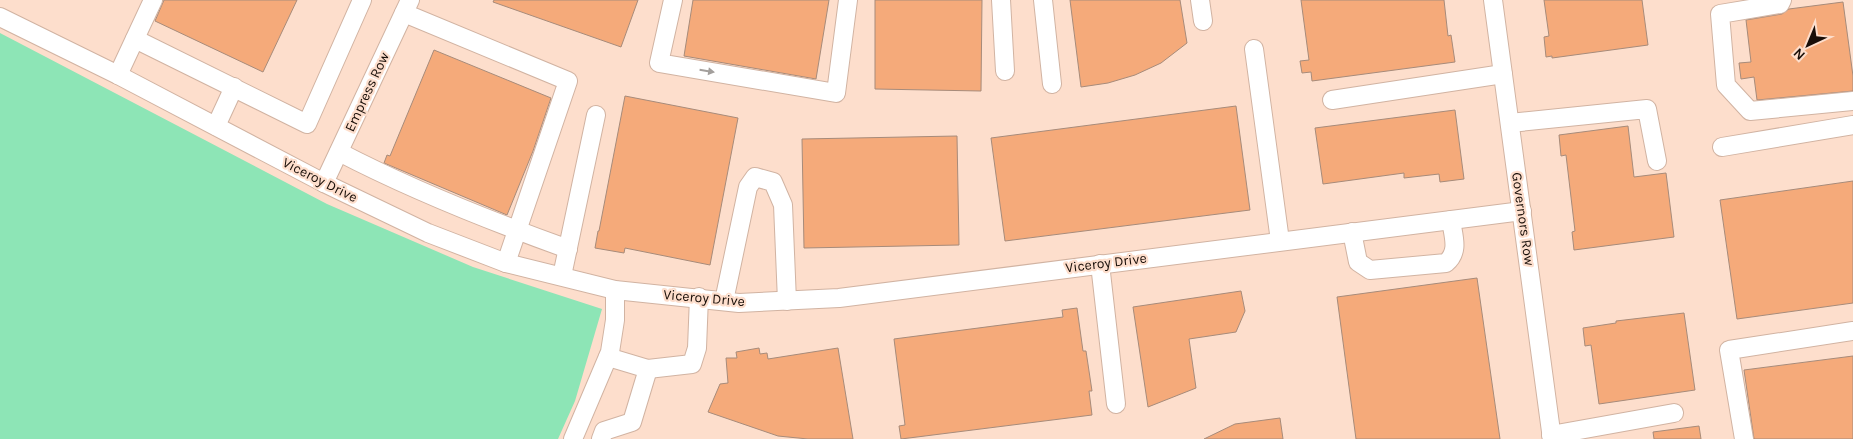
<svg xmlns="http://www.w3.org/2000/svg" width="1853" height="439" viewBox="0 0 1853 439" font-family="Karla,sans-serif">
  <rect width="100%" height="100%" fill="#fddecc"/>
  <!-- green -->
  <path fill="#8de5b6" d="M0,33L327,204L473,267L602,309L575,401L558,439H0Z"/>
  <!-- building -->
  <g fill="#f5aa7a" stroke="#a78b7a">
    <path d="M164,0H297L263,72L155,21Z"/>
    <path d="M494,0H638L621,47L493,2Z"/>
    <path d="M693,0H829L816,79L684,56Z"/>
    <path d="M875,0H982L981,91L875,89Z"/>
    <path d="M1070,0H1180L1187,43L1161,63L1135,75L1108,83L1081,87Z"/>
    <path d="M1301,0H1444L1448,36L1451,35L1455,62L1312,81L1311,72L1302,73L1300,61L1309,60Z"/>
    <path d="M1544,0H1642L1648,45L1552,58V56L1546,57L1544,37L1549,36Z"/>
    <path d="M1843,2L1853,76V91L1757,100L1754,77L1741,79L1739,63L1751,62L1746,20L1782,14L1789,9Z"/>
    <path d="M434,50L551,98L533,151L507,215L384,163L387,155L390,156Z"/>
    <path d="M625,96L738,118L710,265L625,248L624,253L595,248L598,231H599Z"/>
    <path d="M1236,106L1250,210L1005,241L991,138Z"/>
    <path d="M1455,110L1464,179L1440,182L1439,174L1404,178V173L1323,184L1315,128Z"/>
    <path d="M1628,126L1634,177L1666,173L1674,237L1574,250L1572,232L1575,231L1566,155L1561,156L1559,135Z"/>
    <path d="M957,136L959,245L804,248L802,139Z"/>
    <path d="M1853,181V303L1737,319L1720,200Z"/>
    <path d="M1477,278L1500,439H1356L1337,297Z"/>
    <path d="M1241,291L1245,311L1236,332L1189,339L1196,388L1148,407L1133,307Z"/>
    <path d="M1077,308L1083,351H1086L1092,391H1089L1092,415L901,439L899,426L905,425L894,339L1063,317L1062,310Z"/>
    <path d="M1684,313L1695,390L1599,404L1591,345L1585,346L1583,328L1616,323V321Z"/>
    <path d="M759,348L760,354L767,353L768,359L838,348L853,439H808L778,436L708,412L720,384L728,383L726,358H737L736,352Z"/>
    <path d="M1853,356V439H1754L1744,370Z"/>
    <path d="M1280,418L1283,439H1204L1235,424Z"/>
    <path d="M1699,426L1701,439H1654L1653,432Z"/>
  </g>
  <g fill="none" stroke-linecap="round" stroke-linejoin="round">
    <!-- minor casing -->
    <g stroke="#d1b3a2" stroke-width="20">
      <g id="minor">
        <path d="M673,0L659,63L836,93L848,0"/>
        <path d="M1001,0L1005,71"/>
        <path d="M1043,0L1052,84"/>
        <path d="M1200,0L1203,21"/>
        <path d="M1493,0L1552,439"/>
        <path d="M1782,0L1780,4L1720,14L1726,85L1750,111L1853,101"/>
        <path d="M404,13L568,81L506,263"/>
        <path d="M0,17L118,75L324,183L428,233L506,263L615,290L739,303L839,298L1522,211"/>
        <path d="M135,39L307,124L362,0"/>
        <path d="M1254,49L1280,241"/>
        <path d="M118,75L153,0"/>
        <path d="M1332,100L1503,74"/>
        <path d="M1510,123L1647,109L1657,161"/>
        <path d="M216,126L234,87"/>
        <path d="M1722,147L1853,125"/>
        <path d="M339,152C412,190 490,221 568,249"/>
        <path d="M324,183L410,0"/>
        <path d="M1352,232L1358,262L1370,270L1446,263C1460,251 1453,236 1451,220"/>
        <path d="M1100,264L1116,404"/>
        <path d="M562,276L596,115"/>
        <path d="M724,301L748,187L755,177L773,182L783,205L787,301"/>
        <path d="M648,369L692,364L697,348L699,297"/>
        <path d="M1551,435L1674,413"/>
        <path d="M573,439L610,352L615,320V290"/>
        <path d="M601,439L604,431L632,422L648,369L608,357"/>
        <path d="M1744,439L1729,350L1853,331"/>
      </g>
    </g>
    <!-- minor -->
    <use href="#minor" stroke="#fff" stroke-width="18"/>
  </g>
  <!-- one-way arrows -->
  <defs><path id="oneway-solid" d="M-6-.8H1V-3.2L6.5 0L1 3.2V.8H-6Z" transform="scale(1.25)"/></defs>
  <use fill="#a39f9c" href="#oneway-solid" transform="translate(707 71) rotate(9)"/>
  <g text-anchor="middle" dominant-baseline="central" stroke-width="4.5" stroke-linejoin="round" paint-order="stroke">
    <!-- street labels -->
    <g font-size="14" fill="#180e08" stroke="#fddecc">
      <text transform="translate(367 92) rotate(-65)">Empress Row</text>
      <text transform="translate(320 180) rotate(27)">Viceroy Drive</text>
      <text transform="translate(1523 219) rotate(82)">Governors Row</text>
      <text transform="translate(1106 263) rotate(-7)">Viceroy Drive</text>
      <text transform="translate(704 298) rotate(5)">Viceroy Drive</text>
    </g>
  </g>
  <!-- north arrow -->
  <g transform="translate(1808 45) rotate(224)" stroke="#fddecc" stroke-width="4" paint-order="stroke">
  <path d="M0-4L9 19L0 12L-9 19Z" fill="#180e08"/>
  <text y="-8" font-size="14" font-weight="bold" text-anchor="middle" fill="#180e08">N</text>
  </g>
</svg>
